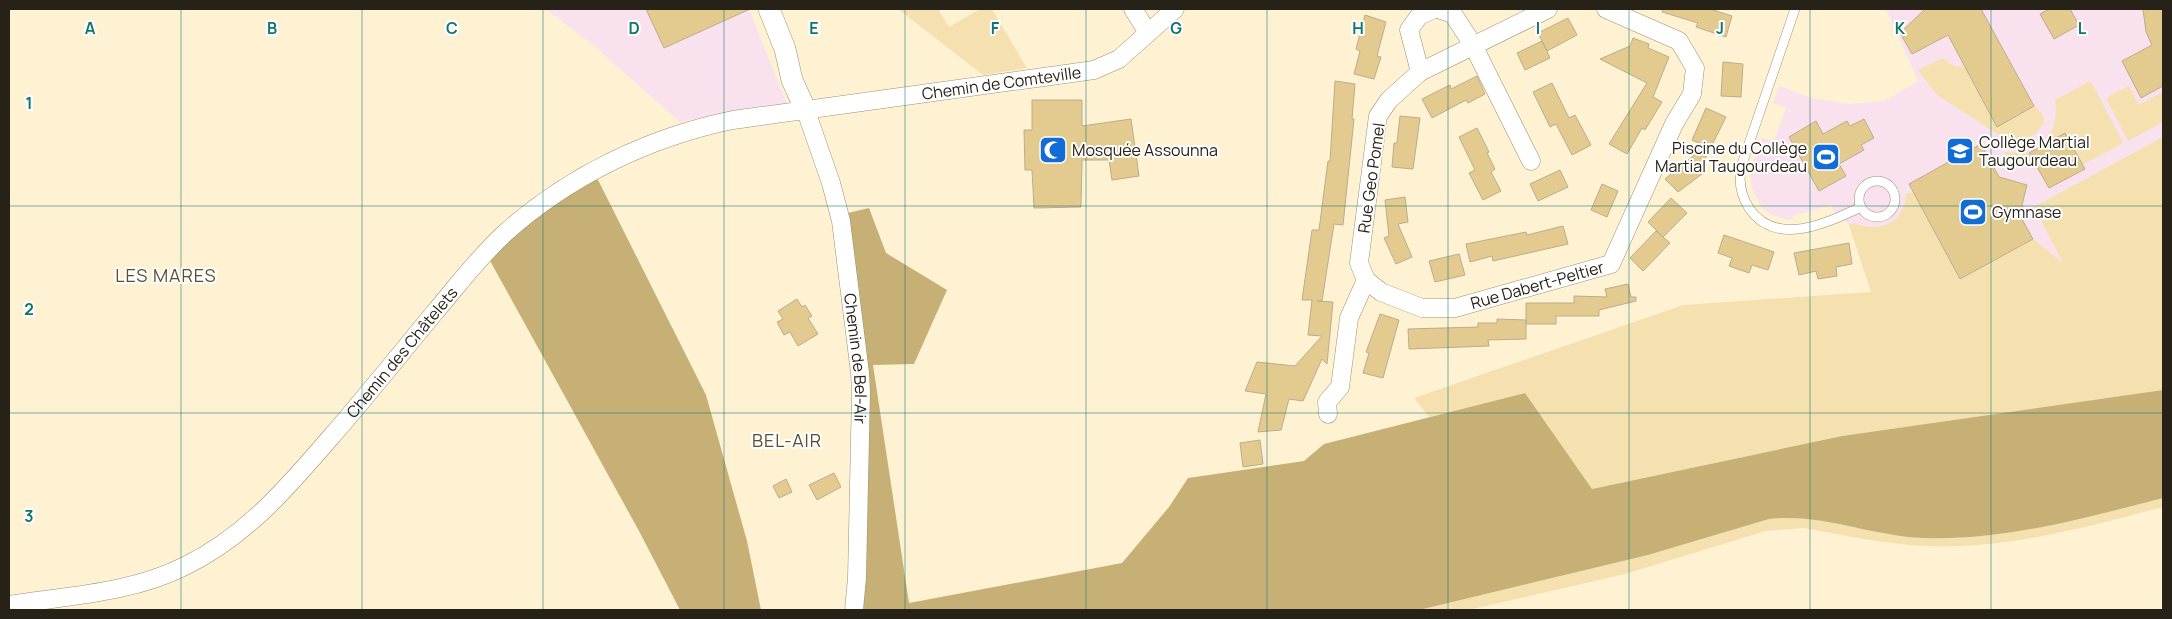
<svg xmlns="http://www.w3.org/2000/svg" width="2172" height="619" viewBox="0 0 2172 619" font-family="Manrope,sans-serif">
  <rect width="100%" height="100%" fill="#fff2d2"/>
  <!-- education -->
  <g fill="#f9e1ed">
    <path d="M546,9H749L787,104L752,107L680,122L589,42Z"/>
    <path d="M1886,9H2163V258L1871,292L1849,225L1833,210L1831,205L1793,216V219L1787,220L1770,214L1762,208L1752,189L1750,171L1762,138L1774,141L1786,108L1773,103L1779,86L1811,98L1849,104L1884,101L1918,81Z"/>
  </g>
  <!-- green -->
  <g fill="#f5e1b0">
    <path d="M898,9H938L949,27L980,9H992L1027,68L983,75Z"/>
    <path d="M1943,58L1954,66L1965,67L1997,127L2034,107L2032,103L2043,115L2044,122L2036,133L2025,139L2008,141L1936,94L1918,70Z"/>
    <path d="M2089,82L2092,83L2123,143L2082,165L2065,133L2041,146C2054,133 2058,118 2055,100Z"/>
    <path d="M2129,86L2139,105L2163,92V122L2128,141L2106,98Z"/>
    <path d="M2163,137V390L1842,436L1592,489L1525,393L1429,417L1414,398L1683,305L1871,292L1849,225L1854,223C1880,233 1904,224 1906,194L1913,192L1960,279L2033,239L2063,263L2034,207Z"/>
    <path d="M2004,152L2029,153L2035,164V169L2007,158Z"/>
    <path d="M2163,498V507C2086,527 2005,550 1924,546C1884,544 1843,535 1804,528L1766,531L1625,574L1468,610H1419L1648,555L1769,519C1822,513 1870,536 1923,538C2005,541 2085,518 2163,498Z"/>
  </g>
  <!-- forest -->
  <g fill="#c7b075">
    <path d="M591,166L706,395L747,541L761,610H680L639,531L483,248Z"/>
    <path d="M869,208L886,253L947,290L914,364L873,365L909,603L1122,563L1169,507L1188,478L1304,461L1324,444L1525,393L1592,489L1842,436L2163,390V498C2085,518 2005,541 1923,538C1870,536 1822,513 1769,519L1648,555L1419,610H858L863,369L848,213Z"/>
  </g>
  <!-- building -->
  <g fill="#e3cb90" stroke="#baad8f">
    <path d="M646,9H750L664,48Z"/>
    <path d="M1663,9H1710L1732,16L1726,37L1696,27L1698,23L1662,12Z"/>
    <path d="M1925,9H1981L2034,106L1997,127L1948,35L1912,54L1900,33Z"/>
    <path d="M2049,9H2070L2079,25L2054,39L2040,14Z"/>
    <path d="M2143,9H2163V86L2141,98L2122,61L2152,45L2146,32Z"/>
    <path d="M1365,15L1386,22L1377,56L1381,57L1374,79L1354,74L1360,51L1356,49Z"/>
    <path d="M1568,18L1577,35L1547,51L1538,33Z"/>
    <path d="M1633,38L1649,44L1648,48L1669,57L1653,97L1662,102L1645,130L1642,128L1627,154L1609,144L1647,83L1600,59L1630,46Z"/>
    <path d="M1542,41L1550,58L1525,70L1517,53Z"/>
    <path d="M1723,62L1743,64L1741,97L1721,96Z"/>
    <path d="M1477,76L1485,94L1468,103L1466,100L1432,118L1422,99L1450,85L1451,89Z"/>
    <path d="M1335,81L1355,84L1352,119H1354L1343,225L1334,224L1322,301H1317L1333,302L1327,364L1322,359L1303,401L1289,399L1281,430L1258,432L1266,394L1245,391L1257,362L1295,366L1322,336L1308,335L1312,300H1302L1312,230H1319L1328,161H1330Z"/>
    <path d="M1552,83L1569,118L1575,115L1591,145L1572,155L1556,124L1550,127L1533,92Z"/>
    <path d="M1032,100H1082V126L1131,119L1139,176L1112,180L1109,160H1082L1081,207L1034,208L1032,170H1025L1024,130H1032Z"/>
    <path d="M1706,108L1726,117L1702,165L1706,171L1678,192L1665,179L1705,146L1692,140Z"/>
    <path d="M1400,116L1420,118L1413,169L1392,167L1394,143H1397Z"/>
    <path d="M1864,119L1874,138L1861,145L1864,150L1839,164L1846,176L1819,191L1789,137L1816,121L1823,134L1847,121L1850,126Z"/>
    <path d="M1477,128L1489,152L1487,153L1495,169L1491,172L1501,191L1483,200L1469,173L1475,170L1459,137Z"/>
    <path d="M2065,133L2085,169L2049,188L2029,153Z"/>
    <path d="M1981,144L1999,177L2027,185L2022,205L2025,211L2019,214L2033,239L1960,279L1909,184Z"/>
    <path d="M1560,170L1568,187L1538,201L1530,184Z"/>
    <path d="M1602,184L1618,191L1607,217L1591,210Z"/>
    <path d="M1405,197L1408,222L1398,224L1412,257L1396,264L1384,238L1389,236L1385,200Z"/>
    <path d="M1671,198L1687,213L1663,237L1648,222Z"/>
    <path d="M1563,226L1568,244L1493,261L1492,256L1470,262L1466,244L1526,232L1527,235Z"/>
    <path d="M1656,231L1670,243L1643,271L1630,258Z"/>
    <path d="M1724,235L1774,252L1768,270L1752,265L1749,273L1729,266L1732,258L1718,253Z"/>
    <path d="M1849,243L1852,264L1836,267L1837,276L1818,279L1816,271L1799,275L1794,253Z"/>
    <path d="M1459,254L1465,275L1435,282L1429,261Z"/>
    <path d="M1628,284L1631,297H1636V301L1599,310V316H1556V324H1526V320V339L1488,340L1489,346L1409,349L1408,329L1478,327V323H1497V319L1526,320V303H1574V296L1607,297L1605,289Z"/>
    <path d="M797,299L802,307L805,305L812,316L808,318L818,334L798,346L790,332L784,335L777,322L783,319L778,311Z"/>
    <path d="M1380,314L1399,320L1383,378L1363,373L1369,353L1366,352Z"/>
    <path d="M1260,440L1263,464L1243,467L1240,443Z"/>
    <path d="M834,473L841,487L817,500L809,485Z"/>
    <path d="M786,479L792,492L779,498L773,486Z"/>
  </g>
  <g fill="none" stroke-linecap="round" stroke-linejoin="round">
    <!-- service casing -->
    <g stroke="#9c9072" stroke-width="10">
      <g id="service">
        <path d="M1795,9L1742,164C1738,180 1740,194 1749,208C1776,248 1827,223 1861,207"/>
        <circle cx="1877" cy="199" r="18"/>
      </g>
    </g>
    <!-- minor casing -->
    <g stroke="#9c9072" stroke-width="19">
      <g id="minor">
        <path d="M1133,9L1148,33"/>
        <path d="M1438,9L1453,14L1473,45L1531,161"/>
        <path id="s1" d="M1548,9L1420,72L1389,100L1378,116L1359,263L1366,280L1381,292L1422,308H1455L1611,264L1674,124L1692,94L1695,68L1679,41L1606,9"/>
        <path d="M1420,72L1409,30L1419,16L1434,9"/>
        <path id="s2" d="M806,111L831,183L841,221L860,373L861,392L857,578L854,610"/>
        <path d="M1328,414L1327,402L1340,387L1349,318L1366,280"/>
        <path id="s3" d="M9,605C67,596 132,593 185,566C245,537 288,487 330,438C366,397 400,354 435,312C457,286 478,258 504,234C567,177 649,137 733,120L1094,70L1119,59L1175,9"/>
      </g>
    </g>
    <!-- tertiary casing -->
    <g stroke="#9c9072" stroke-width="22">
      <path id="tertiary" d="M769,9L785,49L792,80L806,111"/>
    </g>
    <!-- service -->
    <use href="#service" stroke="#fff" stroke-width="9"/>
    <!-- minor -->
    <use href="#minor" stroke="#fff" stroke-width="18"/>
    <!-- tertiary -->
    <use href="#tertiary" stroke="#fff" stroke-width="21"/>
  </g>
  <!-- grid -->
  <path fill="none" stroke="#0f766e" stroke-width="1" stroke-opacity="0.55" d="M181,9V610M362,9V610M543,9V610M724,9V610M905,9V610M1086,9V610M1267,9V610M1448,9V610M1629,9V610M1810,9V610M1991,9V610M9,206H2163M9,413H2163"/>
  <!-- icons -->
  <defs>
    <g id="mosque-square" transform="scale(1.4375)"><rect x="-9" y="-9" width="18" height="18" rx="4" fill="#116cd5" stroke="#fff"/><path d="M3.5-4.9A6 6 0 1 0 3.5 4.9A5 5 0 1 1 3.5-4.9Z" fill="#fff"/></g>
    <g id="school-square" transform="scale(1.4375)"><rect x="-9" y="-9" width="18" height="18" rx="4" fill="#116cd5" stroke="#fff"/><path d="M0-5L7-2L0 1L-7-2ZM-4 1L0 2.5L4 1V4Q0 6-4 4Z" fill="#fff"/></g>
    <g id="stadium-square" transform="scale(1.4375)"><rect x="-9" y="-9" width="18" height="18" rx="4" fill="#116cd5" stroke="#fff"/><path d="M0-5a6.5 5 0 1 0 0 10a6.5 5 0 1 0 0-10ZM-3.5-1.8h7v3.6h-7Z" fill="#fff"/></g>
  </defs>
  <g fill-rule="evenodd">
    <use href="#mosque-square" x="1053" y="150"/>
    <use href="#school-square" x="1960" y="151"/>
    <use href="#stadium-square" x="1826" y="157"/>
    <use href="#stadium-square" x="1973" y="212"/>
  </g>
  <g text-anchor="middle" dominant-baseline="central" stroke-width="4" stroke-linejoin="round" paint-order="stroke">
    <!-- street labels -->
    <g font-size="16" fill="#272217" stroke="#fff">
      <text stroke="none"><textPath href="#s3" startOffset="1174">Chemin de Comteville</textPath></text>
      <text transform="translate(1371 178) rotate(-82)">Rue Geo Pomel</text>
      <text stroke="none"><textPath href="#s1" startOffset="552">Rue Dabert-Peltier</textPath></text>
      <text stroke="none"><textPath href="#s3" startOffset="488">Chemin des Châtelets</textPath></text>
      <text stroke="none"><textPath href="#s2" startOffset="254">Chemin de Bel-Air</textPath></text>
    </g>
    <!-- poi labels -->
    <g font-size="16" fill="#272217" stroke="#fff" text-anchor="start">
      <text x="1979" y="142">Collège Martial<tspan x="1979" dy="18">Taugourdeau</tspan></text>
      <text x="1807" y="148" text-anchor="end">Piscine du Collège<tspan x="1807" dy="18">Martial Taugourdeau</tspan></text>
      <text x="1072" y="150">Mosquée Assounna</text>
      <text x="1992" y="212">Gymnase</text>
    </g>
    <!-- neighbourhood labels -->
    <g font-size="18" letter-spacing="1" fill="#5a4f34" stroke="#fff">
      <text x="166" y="275">LES MARES</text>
      <text x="787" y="440">BEL-AIR</text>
    </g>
  </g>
  <g font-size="16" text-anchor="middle" font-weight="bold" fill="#0f766e" stroke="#fff" stroke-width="4" stroke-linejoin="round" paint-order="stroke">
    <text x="90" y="34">A</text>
    <text x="272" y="34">B</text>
    <text x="452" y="34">C</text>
    <text x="634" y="34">D</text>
    <text x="814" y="34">E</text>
    <text x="995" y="34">F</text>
    <text x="1176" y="34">G</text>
    <text x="1358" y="34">H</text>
    <text x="1538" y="34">I</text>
    <text x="1720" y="34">J</text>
    <text x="1900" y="34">K</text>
    <text x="2082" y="34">L</text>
    <text x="29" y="109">1</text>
    <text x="29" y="315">2</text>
    <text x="29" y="522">3</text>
  </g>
  <!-- border -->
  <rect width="2172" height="619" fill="none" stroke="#272217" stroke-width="20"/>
</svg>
